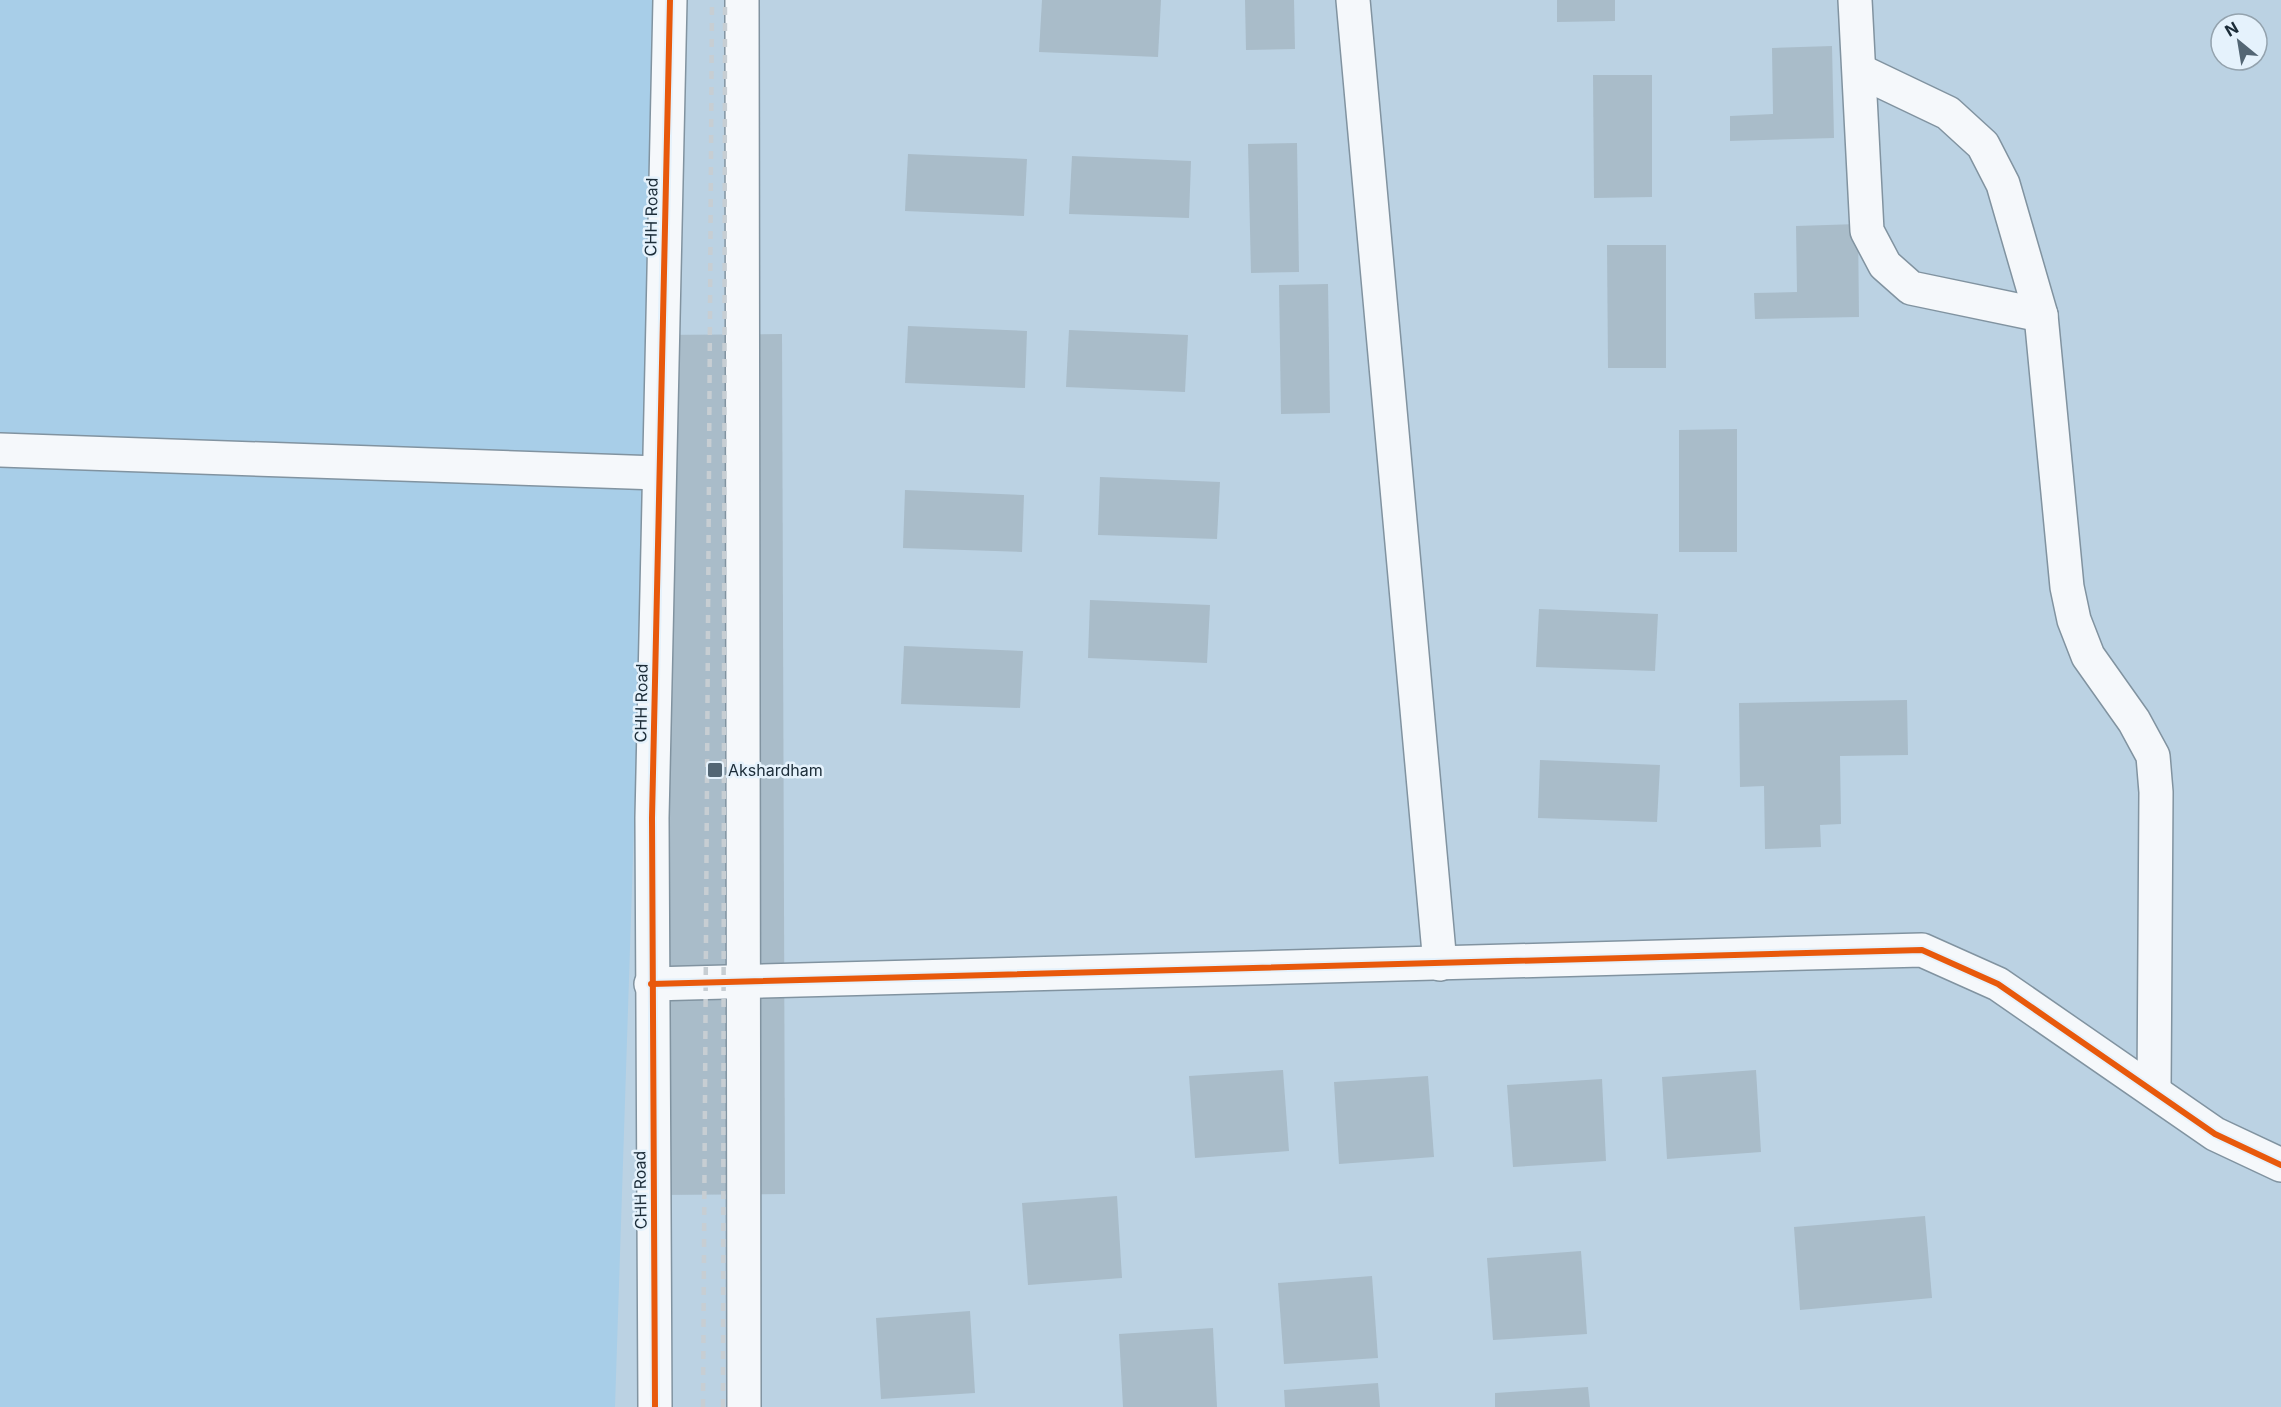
<svg xmlns="http://www.w3.org/2000/svg" width="2281" height="1407" viewBox="0 0 2281 1407" font-family="Inter,sans-serif">
  <rect width="100%" height="100%" fill="#bbd2e3"/>
  <!-- built -->
  <path fill="#a8cee8" d="M0,0H661L615,1407H0Z"/>
  <!-- building -->
  <g fill="#a9bcc9">
    <path d="M1042,0H1161L1158,57L1039,52Z"/>
    <path d="M1245,0H1294L1295,49L1246,50Z"/>
    <path d="M1557,0H1615V21L1557,22Z"/>
    <path d="M1832,46L1834,138L1730,141V116L1773,114L1772,48Z"/>
    <path d="M1593,75H1652V197L1594,198Z"/>
    <path d="M1297,143L1299,272L1251,273L1248,144Z"/>
    <path d="M908,154L1027,159L1024,216L905,211Z"/>
    <path d="M1072,156L1191,161L1189,218L1069,214Z"/>
    <path d="M1858,224L1859,317L1755,319L1754,293L1797,292L1796,226Z"/>
    <path d="M1607,245H1666V368H1608Z"/>
    <path d="M1328,284L1330,413L1281,414L1279,285Z"/>
    <path d="M908,326L1027,331L1025,388L905,383Z"/>
    <path d="M1069,330L1188,335L1185,392L1066,387Z"/>
    <path d="M782,334L785,1194L656,1195L654,335Z"/>
    <path d="M1737,429V552H1679V430Z"/>
    <path d="M1100,477L1220,482L1217,539L1098,535Z"/>
    <path d="M905,490L1024,495L1022,552L903,548Z"/>
    <path d="M1090,600L1210,605L1207,663L1088,658Z"/>
    <path d="M1539,609L1658,614L1655,671L1536,667Z"/>
    <path d="M904,646L1023,651L1020,708L901,704Z"/>
    <path d="M1907,700L1908,755L1840,756L1841,824L1820,825L1821,847L1765,849L1764,786L1740,787L1739,703Z"/>
    <path d="M1540,760L1660,765L1657,822L1538,818Z"/>
    <path d="M1283,1070L1289,1151L1195,1158L1189,1076Z"/>
    <path d="M1756,1070L1761,1152L1667,1159L1662,1077Z"/>
    <path d="M1428,1076L1434,1157L1339,1164L1334,1082Z"/>
    <path d="M1602,1079L1606,1161L1513,1167L1507,1085Z"/>
    <path d="M1117,1196L1122,1278L1028,1285L1022,1203Z"/>
    <path d="M1925,1216L1932,1298L1800,1310L1794,1227Z"/>
    <path d="M1581,1251L1587,1334L1493,1340L1487,1258Z"/>
    <path d="M1372,1276L1378,1358L1284,1364L1278,1283Z"/>
    <path d="M970,1311L975,1393L881,1399L876,1318Z"/>
    <path d="M1213,1328L1217,1407H1123L1119,1334Z"/>
    <path d="M1378,1383L1380,1407H1285L1284,1390Z"/>
    <path d="M1588,1387L1590,1407H1495V1393Z"/>
  </g>
  <g fill="none" stroke-linecap="round" stroke-linejoin="round">
    <!-- minor casing -->
    <g stroke="#8193a0" stroke-width="36">
      <g id="minor">
        <path d="M1353,0L1440,964"/>
        <path d="M1855,0L1867,231L1885,265L1911,288L2041,315"/>
        <path d="M1860,71L1948,113L1983,145L2003,184L2041,315L2067,587L2074,620L2088,656L2134,721L2153,756L2156,792L2154,1091"/>
        <path d="M0,450L658,473"/>
        <path d="M651,984L1922,950L1998,984L2215,1134L2281,1165"/>
      </g>
    </g>
    <!-- tertiary casing -->
    <g stroke="#8193a0" stroke-width="36">
      <g id="tertiary">
        <path d="M742,0L744,1407"/>
        <path d="M655,1407L652,818L670,0"/>
      </g>
    </g>
    <!-- minor -->
    <use href="#minor" stroke="#f5f8fb" stroke-width="33"/>
    <!-- tertiary -->
    <use href="#tertiary" stroke="#f5f8fb" stroke-width="33"/>
    <!-- rail -->
    <g stroke="#c7ced3" stroke-width="4.5" stroke-dasharray="8 8" stroke-linecap="butt">
      <path d="M703,1407L712,0"/>
      <path d="M723,1407L725,0"/>
    </g>
    <!-- cycleway casing -->
    <g stroke="#e5f2fc" stroke-width="10">
      <g id="cycleway">
        <path d="M651,984L1922,950L1998,984L2215,1134L2281,1165"/>
        <path d="M655,1407L652,818L670,0"/>
      </g>
    </g>
    <!-- cycleway -->
    <use href="#cycleway" stroke="#e8590c" stroke-width="6"/>
  </g>
  <!-- markers -->
  <rect fill="#536674" stroke="#e5f2fc" stroke-width="2" x="707" y="762" width="16" height="16" rx="3"/>
  <g text-anchor="middle" dominant-baseline="central" stroke-width="5" stroke-linejoin="round" paint-order="stroke">
    <!-- street labels -->
    <g font-size="16" fill="#1b2c38" stroke="#e5f2fc">
      <text transform="translate(651 217) rotate(-89)">CHH Road</text>
      <text transform="translate(641 703) rotate(-89)">CHH Road</text>
      <text transform="translate(640 1190) rotate(-91)">CHH Road</text>
    </g>
    <!-- poi labels -->
    <g font-size="16" fill="#1b2c38" stroke="#e5f2fc" text-anchor="start">
      <text x="728" y="770">Akshardham</text>
    </g>
  </g>
  <!-- north arrow -->
  <g transform="translate(2239 42) rotate(330)"><circle r="28" fill="#e5f2fc" stroke="#94a3ae" stroke-width="1.5"/>
  <path d="M0-4.5L10 22L0 15L-10 22Z" fill="#536674"/>
  <text y="-9" font-size="16" font-weight="bold" text-anchor="middle" fill="#1b2c38">N</text>
  </g>
</svg>
